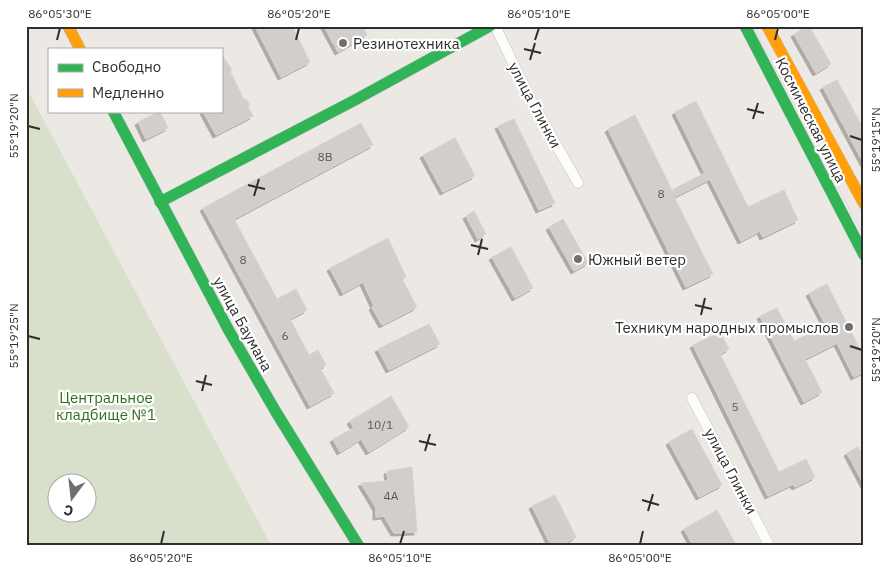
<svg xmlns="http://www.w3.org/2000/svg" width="890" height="571" viewBox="0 0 890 571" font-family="'IBM Plex Sans',sans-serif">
  <defs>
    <filter id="shadow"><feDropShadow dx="-3" dy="3" stdDeviation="0" flood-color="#0004"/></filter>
  </defs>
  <rect width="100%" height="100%" fill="#ece8e4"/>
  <!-- cemetery -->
  <path fill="#d8e0cc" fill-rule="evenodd" d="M26,87L271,545H26ZM58,484H88V514H58Z"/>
  <!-- building -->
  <g fill="#d1cecb" stroke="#d7d4d0" filter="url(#shadow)">
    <path d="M255,26H292L310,62L281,77Z"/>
    <path d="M324,26H363L367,35L338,52Z"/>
    <path d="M807,26H809L831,64L816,73L794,34Z"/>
    <path d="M221,53L232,70L230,71L244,100L246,99L250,105L248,107L253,116L216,135L203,111H221Z"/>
    <path d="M837,80L864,130V164L823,87Z"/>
    <path d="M696,101L748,207L784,190L798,220L763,237L760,231L741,241L710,179L674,197L713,274L686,287L608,129L635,115L672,190L705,173L675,112Z"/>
    <path d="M160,111L168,128L146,139L138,122Z"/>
    <path d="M514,119L555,203L539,210L498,126Z"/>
    <path d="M361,123L373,145L234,219L277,299L296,289L307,310L290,319L309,355L318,350L326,365L320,368L334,393L310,406L203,208Z"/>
    <path d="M455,138L475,176L443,192L423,155Z"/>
    <path d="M474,211L486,234L478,239L466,216Z"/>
    <path d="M563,219L588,263L574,271L549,227Z"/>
    <path d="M388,238L406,277L402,279L417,307L382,325L372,307L374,306L363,282L343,293L330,268Z"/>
    <path d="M511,247L533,288L515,298L492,257Z"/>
    <path d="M827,284L864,357V372L854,377L837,343L805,359L822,392L804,402L760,316L777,308L794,341L826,326L809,293Z"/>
    <path d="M429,324L440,344L389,370L378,349Z"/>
    <path d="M720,332L729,349L720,354L779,472L806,459L815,477L795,487L793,484L768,496L693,345Z"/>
    <path d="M391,396L409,427L369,452L361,439L340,452L333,439L354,428L350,421Z"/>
    <path d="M692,429L722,485L699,497L669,442Z"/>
    <path d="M858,447L864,457V485L847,453Z"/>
    <path d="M412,467L417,532L394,533L384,516L376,517V508L361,483L388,481L387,471Z"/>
    <path d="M555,495L576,537L561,545H551L532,506Z"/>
    <path d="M717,510L736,545H693L684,529Z"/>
  </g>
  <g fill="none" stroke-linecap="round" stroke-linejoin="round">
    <!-- street casing -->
    <g stroke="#c5c4c5" stroke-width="11">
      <g id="street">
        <path d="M495,26L531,100L578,183"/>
        <path d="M692,398L769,545"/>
      </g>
    </g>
    <!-- fast casing -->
    <g stroke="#c5c4c5" stroke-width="12">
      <g id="fast">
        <path d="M745,26L864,255"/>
        <path d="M113,111L228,329L276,412L358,545"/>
        <path d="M160,202L355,100L490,26"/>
      </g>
    </g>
    <!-- slow casing -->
    <g stroke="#c5c4c5" stroke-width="12">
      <g id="slow">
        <path d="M68,26L80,49"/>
        <path d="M767,26L864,204"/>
      </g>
    </g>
    <!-- street -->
    <use href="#street" stroke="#fcfcfb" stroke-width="10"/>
    <!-- fast -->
    <use href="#fast" stroke="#30b455" stroke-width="11"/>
    <!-- slow -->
    <use href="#slow" stroke="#ff9f0a" stroke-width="11"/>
    <!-- tram -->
    <path stroke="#dfdfe1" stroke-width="1" d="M753,26L864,236"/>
  </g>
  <!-- ticks -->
  <path fill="none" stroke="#2e2e2e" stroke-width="2" d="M57,40L60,28M296,40L299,28M535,40L539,28M775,40L778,28M524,49L541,53M530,60L535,43M747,109L764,113M753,119L758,103M28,126L40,129M850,136L862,140M248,185L265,189M254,196L259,179M471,245L488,249M478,255L482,239M695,305L712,309M701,315L705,298M28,336L40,339M850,346L862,350M196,381L212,385M202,391L206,375M419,441L436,445M425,451L430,434M642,500L659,505M648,511L653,494M161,544L164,531M400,544L404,531M640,544L643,531"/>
  <!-- markers -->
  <g fill="#706f6e" stroke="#fff" stroke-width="2">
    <circle cx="343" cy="43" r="5"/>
    <circle cx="578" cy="259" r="5"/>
    <circle cx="849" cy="327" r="5"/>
  </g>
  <g text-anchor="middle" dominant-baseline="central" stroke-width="4.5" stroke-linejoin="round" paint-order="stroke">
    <!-- number labels -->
    <g font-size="12" fill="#585857">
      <text x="325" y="156">8В</text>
      <text x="661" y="193">8</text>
      <text x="243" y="259">8</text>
      <text x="285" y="335">6</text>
      <text x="735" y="406">5</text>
      <text x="380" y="424">10/1</text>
      <text x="391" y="495">4А</text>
    </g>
    <!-- poi labels -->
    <g font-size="15" fill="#2e2e2e" stroke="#fff" text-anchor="start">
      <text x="353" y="43">Резинотехника</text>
      <text x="588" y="259">Южный ветер</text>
      <text x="839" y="327" text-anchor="end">Техникум народных промыслов</text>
    </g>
    <!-- street labels -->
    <g font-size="15" fill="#2e2e2e" stroke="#fff">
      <text transform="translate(535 105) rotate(62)">улица Глинки</text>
      <text transform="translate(811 120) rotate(63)">Космическая улица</text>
      <text transform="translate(243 324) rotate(61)">улица Баумана</text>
      <text transform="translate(731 471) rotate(62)">улица Глинки</text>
    </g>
    <!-- park labels -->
    <g font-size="15" fill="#2c6e1b" stroke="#fff">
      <text x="106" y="397">Центральное<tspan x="106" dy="17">кладбище №1</tspan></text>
    </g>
  </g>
  <!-- border -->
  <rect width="890" height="571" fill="none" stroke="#ffffff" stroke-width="55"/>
  <!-- legend -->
  <rect x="48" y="48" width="175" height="65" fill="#ffffff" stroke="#ababab"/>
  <rect x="58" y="64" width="25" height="8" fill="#30b455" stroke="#ababab"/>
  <text x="92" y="72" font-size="15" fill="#2e2e2e">Свободно</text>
  <rect x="58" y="89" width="25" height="8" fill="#ff9f0a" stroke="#ababab"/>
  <text x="92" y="98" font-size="15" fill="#2e2e2e">Медленно</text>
  <!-- north arrow -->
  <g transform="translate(72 498) rotate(195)"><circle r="24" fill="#ffffff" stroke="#ababab"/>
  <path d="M0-4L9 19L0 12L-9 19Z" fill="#706f6e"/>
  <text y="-8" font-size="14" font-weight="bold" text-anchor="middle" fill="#2e2e2e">С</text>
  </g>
  <rect x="28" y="28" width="834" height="516" fill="none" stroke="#2e2e2e" stroke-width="2"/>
  <g font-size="12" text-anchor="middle" fill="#2e2e2e">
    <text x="60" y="18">86°05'30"E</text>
    <text x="299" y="18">86°05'20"E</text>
    <text x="539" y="18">86°05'10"E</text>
    <text x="778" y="18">86°05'00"E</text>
    <text transform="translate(14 126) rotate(-90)" y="4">55°19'20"N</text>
    <text transform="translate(876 140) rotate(-90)" y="4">55°19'15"N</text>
    <text transform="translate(14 336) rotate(-90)" y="4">55°19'25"N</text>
    <text transform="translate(876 350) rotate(-90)" y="4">55°19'20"N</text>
    <text x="161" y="562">86°05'20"E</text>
    <text x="400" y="562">86°05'10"E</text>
    <text x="640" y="562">86°05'00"E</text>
  </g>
</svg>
